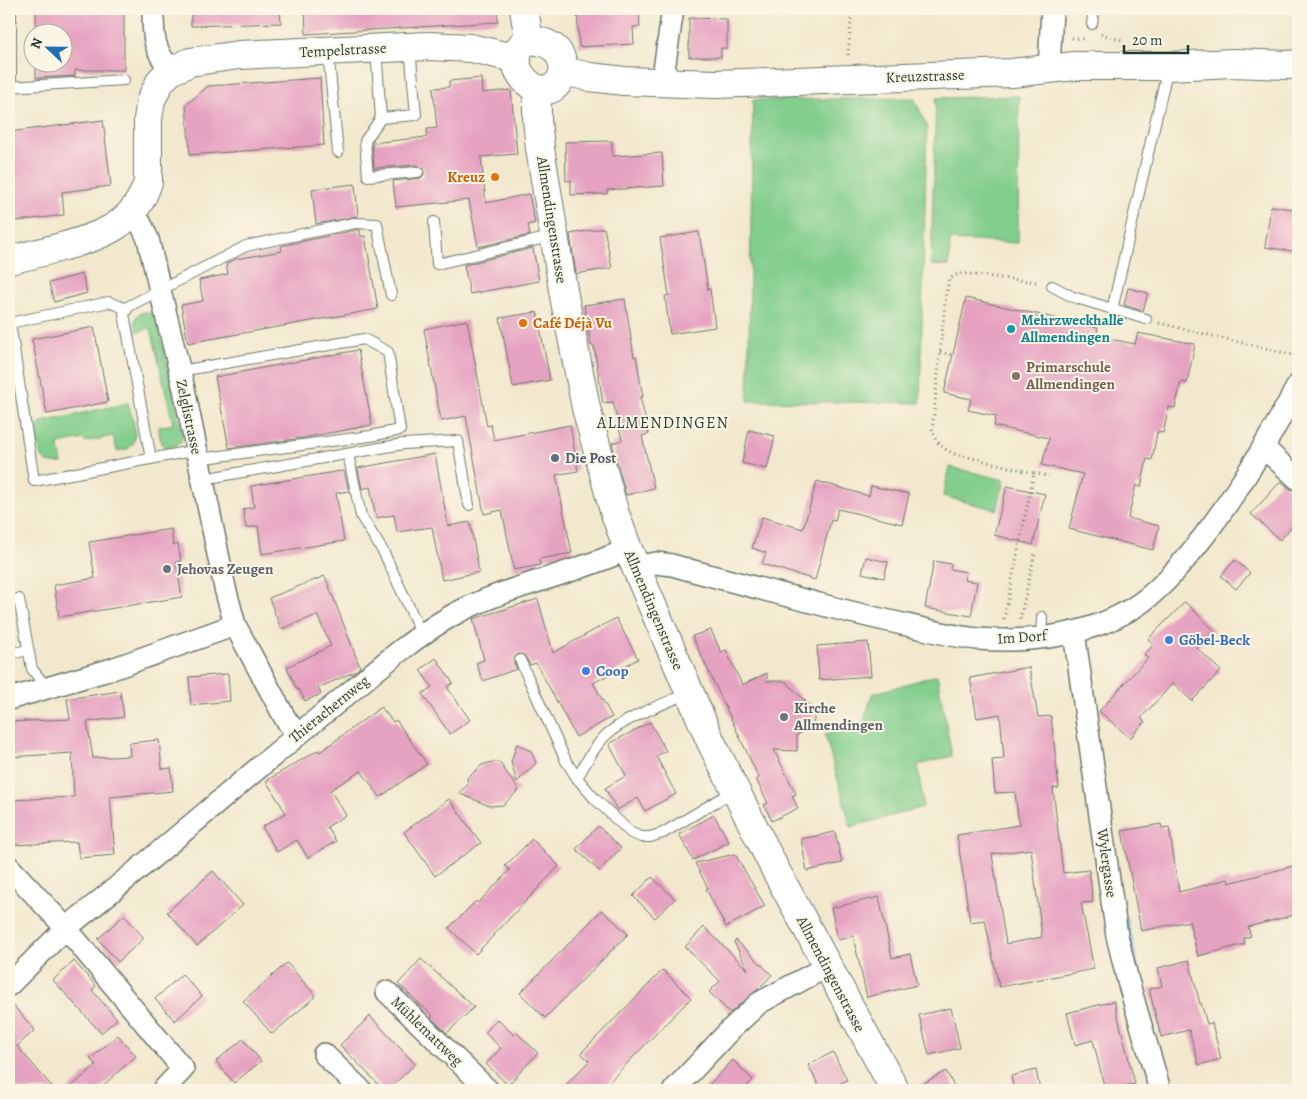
<svg xmlns="http://www.w3.org/2000/svg" width="1307" height="1099" viewBox="0 0 1307 1099" font-family="Alegreya,serif">
  <rect width="100%" height="100%" fill="#fcf5e5"/>
  <filter id="ink" filterUnits="userSpaceOnUse"><feTurbulence type="fractalNoise" baseFrequency=".02" numOctaves="2"/><feDisplacementMap in="SourceGraphic" scale="10" xChannelSelector="R" yChannelSelector="G"/><feConvolveMatrix kernelMatrix="1 2 1 2 8 2 1 2 1" color-interpolation-filters="sRGB"/></filter>
  <filter id="wash" filterUnits="userSpaceOnUse"><feTurbulence type="fractalNoise" baseFrequency=".0096" numOctaves="4" result="noise"/><feDisplacementMap in="SourceGraphic" scale="20" xChannelSelector="R" yChannelSelector="G"/><feGaussianBlur stdDeviation="1.12" result="paint"/><feColorMatrix in="noise" values="0 0 0 0 0 0 0 0 0 0 0 0 0 0 0 0 0 1.4 0 .05"/><feComposite in="paint" operator="in"/></filter>
  <g filter="url(#wash)">
    <rect width="100%" height="100%" fill="#f2e8cd"/>
    <!-- green -->
    <g fill="#82ce8c" stroke="#508660">
      <path d="M1019,96L1018,243L950,240L949,266L931,265L936,98Z"/>
      <path d="M914,98L927,126L920,403L748,401L753,100Z"/>
      <path d="M145,312L151,313L157,321L183,436L180,443L172,447H165L161,443L158,427L173,424L151,328L137,332C134,322 133,314 145,312Z"/>
      <path d="M128,403C131,415 141,439 129,448C126,450 121,450 117,451L113,436L85,442L84,439L58,444L62,463C37,466 40,450 36,431L42,422Z"/>
      <path d="M950,467L1005,480L997,510L943,496Z"/>
      <path d="M937,675L952,756L918,765L923,807L851,827L825,735L864,722L872,694Z"/>
    </g>
    <g fill="none" stroke-linecap="round" stroke-linejoin="round">
      <!-- stream -->
      <path stroke="#6aacde" stroke-width="6" d="M1125,920L1141,991"/>
    </g>
    <g id="blocks">
      <!-- building -->
      <g fill="#e6a2c1" fill-rule="evenodd">
        <path d="M36,9H124V70H75V76L36,78V62H62V32H36Z"/>
        <path d="M191,9H280L281,23L191,26Z"/>
        <path d="M305,9H497L498,22L306,34Z"/>
        <path d="M577,9H639L640,27H633L634,44L579,47Z"/>
        <path d="M689,18L727,19V48H721V57H689Z"/>
        <path d="M320,78L324,145L190,155L186,105L208,86Z"/>
        <path d="M481,78L482,93L511,90L517,154L481,157L486,203L529,194L535,223L528,225L530,235L478,247L469,200L396,207L393,181L421,178L424,174V169L417,165L374,168L372,143L427,137V129L437,128L433,88L449,87V81Z"/>
        <path d="M103,120L111,186L62,192L64,215L9,222V132Z"/>
        <path d="M612,141V156L662,153L664,186L607,190V194L571,195V180L566,181L565,142Z"/>
        <path d="M355,184L358,216L316,224L312,189Z"/>
        <path d="M1271,206L1298,210V252L1265,247Z"/>
        <path d="M604,228L612,268L576,274L570,234Z"/>
        <path d="M355,230H360V236H365L378,309L188,343L181,305L203,301L199,280L228,274L226,264L236,259L282,251L281,246Z"/>
        <path d="M699,232L708,290L710,289L715,327L670,334L665,296L669,295L660,238Z"/>
        <path d="M533,248L539,281L470,294L464,265Z"/>
        <path d="M82,274L87,293L54,302L49,283Z"/>
        <path d="M1128,288L1148,293L1143,311L1124,305Z"/>
        <path d="M966,298L1098,328L1096,336L1135,344L1138,333L1195,344L1187,383L1181,382L1175,408L1169,407L1163,433L1157,432L1152,460L1147,459L1141,487L1136,485L1128,518L1159,526L1153,550L1069,529L1083,474L1042,465L1049,438L994,426L996,416L968,410L971,399L944,393Z"/>
        <path d="M625,299L634,357L636,356L643,397H640L649,434L642,436L654,488L626,495L612,443L622,440L613,402L603,403L594,346H591L584,305Z"/>
        <path d="M537,312L550,380L513,387L500,318Z"/>
        <path d="M467,320L487,426L491,425L494,440L570,425L578,471L556,475L572,553L539,559L540,565L514,570L502,510L484,514L466,416L441,421L424,329Z"/>
        <path d="M94,327L108,402L47,414L32,339Z"/>
        <path d="M358,350L372,425L303,438L229,448L215,377Z"/>
        <path d="M749,430L775,436L767,469L742,463Z"/>
        <path d="M435,454L448,526L470,522L479,572L442,580L432,527L397,532L394,515L376,518L370,487L362,489L358,468Z"/>
        <path d="M341,471H344L349,491L336,493L344,541L262,554L258,526L246,528L243,509L254,507L251,486Z"/>
        <path d="M817,481L869,496L871,486L909,494L902,524L838,509L835,521L831,520L815,580L762,564L766,553L752,548L762,517L803,529Z"/>
        <path d="M1281,481L1290,489L1298,491V519L1280,540L1251,514Z"/>
        <path d="M1007,486L1045,494L1033,545L994,535Z"/>
        <path d="M171,529L173,545L178,544L181,561L176,562L182,597L59,617L54,585L95,578L89,542Z"/>
        <path d="M866,557L888,562L884,578L862,573Z"/>
        <path d="M1235,560L1250,573L1236,589L1221,576Z"/>
        <path d="M934,561L951,564L950,569L966,572L964,580L977,582L971,616L925,608Z"/>
        <path d="M325,576L360,667L354,672L318,688L321,694L305,701L299,689L297,690L287,667L331,646L317,615L281,629L269,598Z"/>
        <path d="M538,599L553,653L616,618L638,659L593,683L612,717L576,737L536,663L530,665L524,655L518,654L513,660L517,669L483,681L476,663L484,660L473,619Z"/>
        <path d="M1185,602L1214,630L1197,648L1221,671L1192,701L1173,683L1141,718L1145,722L1130,738L1099,711L1148,658L1144,655L1153,645L1148,639Z"/>
        <path d="M711,630L721,652L726,650L742,685L767,673V681H785L812,708L813,711L814,720L813,723L809,728L797,735V751L774,750L796,794L792,796L798,808L772,821L764,805L768,803L756,779L759,778L692,636Z"/>
        <path d="M868,642L871,676L819,680L817,646Z"/>
        <path d="M436,658L453,683L447,687L470,720L450,734L422,694L432,687L420,670Z"/>
        <path d="M1029,667L1038,717L1051,716L1059,788H1053L1063,873L1089,870L1093,902L1081,903L1094,969L999,987L985,920L970,922L957,835L1019,825L1015,792L995,793L992,760L1004,759L1000,714L977,718L970,678ZM1031,849L1042,937L1006,944L992,854Z"/>
        <path d="M228,674L230,701L191,705L189,677Z"/>
        <path d="M120,691L124,717L87,722L93,758L130,756L129,743L159,740L162,769L171,768L173,791L110,797L115,855L79,858L77,842L12,845L10,800L74,797L72,753L9,757V722L70,719L67,699Z"/>
        <path d="M381,707L393,722L396,720L427,764L380,797L361,771L330,790L346,815L327,827L336,841L308,858L297,840L277,852L262,827L286,813L266,781L318,750L320,752Z"/>
        <path d="M650,722L666,751L656,756L676,794L645,811L638,798L617,810L605,788L626,776L609,744Z"/>
        <path d="M517,744L531,751L536,763L517,782L511,762Z"/>
        <path d="M492,762H499L519,790L503,805L490,806L458,793L468,785L467,778L482,765Z"/>
        <path d="M449,799L481,843L435,876L404,832Z"/>
        <path d="M714,815L729,842L693,860L679,834Z"/>
        <path d="M1161,824L1162,828L1169,827L1179,892L1228,879L1229,883L1293,866L1298,886V914L1248,927L1251,936L1244,938L1245,944L1198,956L1189,921L1141,931L1122,831Z"/>
        <path d="M598,826L621,848L599,871L576,849Z"/>
        <path d="M835,832L842,863L807,871L801,839Z"/>
        <path d="M532,839L559,866L476,954L449,928L476,901L478,903L510,870L505,866Z"/>
        <path d="M735,854L765,906L726,927L706,889L708,888L695,863Z"/>
        <path d="M213,871L243,905L197,946L167,912Z"/>
        <path d="M652,877L675,899L655,918L633,896Z"/>
        <path d="M879,897L892,958L910,954L917,985L867,997L853,936L838,940L831,908Z"/>
        <path d="M602,910L628,934L545,1018L520,993Z"/>
        <path d="M124,915L144,938L118,962L98,939Z"/>
        <path d="M704,927L748,970L734,942L736,940L772,975L757,990L730,1013L709,992L720,981L685,947Z"/>
        <path d="M421,959L474,1007L447,1033L431,1018L433,1016L398,984Z"/>
        <path d="M1189,960L1200,1004L1201,1003L1207,1024L1212,1023L1221,1059L1199,1065L1189,1030L1161,1037L1149,989L1162,986L1158,968Z"/>
        <path d="M74,961L96,986L92,990L117,1019L101,1033L53,980Z"/>
        <path d="M287,963L316,996L272,1034L243,1001Z"/>
        <path d="M663,970L691,998L601,1090H561L589,1061L581,1053Z"/>
        <path d="M182,974L202,996L175,1021L155,999Z"/>
        <path d="M9,1001L35,1030L17,1046L55,1090H18L9,1079Z"/>
        <path d="M1114,1001L1135,1084L1105,1090L1093,1040L1075,1045L1067,1013Z"/>
        <path d="M951,1008L960,1048L929,1055L919,1015Z"/>
        <path d="M370,1016L415,1064L388,1090H384L340,1045Z"/>
        <path d="M497,1019L514,1035L516,1032L538,1053L508,1085L486,1064L501,1048L485,1033Z"/>
        <path d="M118,1035L136,1056L98,1090H68L96,1065L90,1059Z"/>
        <path d="M243,1039L261,1061L234,1083L216,1061Z"/>
        <path d="M833,1052L847,1080L827,1090H821L808,1065Z"/>
        <path d="M733,1060L753,1080L743,1090H704Z"/>
        <path d="M1036,1070L1040,1090H1014L1011,1076Z"/>
        <path d="M946,1071L956,1090H911Z"/>
      </g>
    </g>
  </g>
  <g filter="url(#ink)">
    <use href="#blocks" fill-opacity="0" stroke="#69796a" stroke-width="1"/>
    <g fill="none" stroke-linecap="round" stroke-linejoin="round">
      <!-- lane casing -->
      <g stroke="#69796a" stroke-width="12">
        <g id="lane">
          <path d="M1092,24L1094,9"/>
          <path d="M376,49L381,118L365,141L368,176L418,172"/>
          <path d="M328,52L338,152"/>
          <path d="M9,87L124,80"/>
          <path d="M11,87V9"/>
          <path d="M381,118L416,115L410,47"/>
          <path d="M434,222L437,264L554,236"/>
          <path d="M1052,286L1073,297L1146,319"/>
          <path d="M127,309L109,302L10,323L34,481L197,450"/>
          <path d="M1112,310L1168,67"/>
          <path d="M180,371L364,339L388,352L400,430L370,436L198,459"/>
          <path d="M348,454L361,516L384,553L422,635"/>
          <path d="M151,459L124,314L129,306L246,246L354,223L377,224L391,295"/>
          <path d="M203,479L403,444L458,441L469,505"/>
          <path d="M9,601L19,599L32,669L47,688"/>
          <path d="M1041,637L1042,617"/>
          <path d="M9,654L28,650"/>
          <path d="M520,660L566,761L577,778L595,799L631,833L641,837H650L663,833L734,791"/>
          <path d="M577,778C586,763 593,748 605,736C624,718 664,704 688,693"/>
        </g>
      </g>
      <!-- street casing -->
      <g stroke="#69796a" stroke-width="24">
        <g id="street">
          <path d="M153,9C153,37 153,48 171,71"/>
          <path d="M1049,69L1052,9"/>
          <path d="M662,83L673,9"/>
          <path d="M132,213L141,224L148,239L160,290L184,389L225,588L235,625L285,718L297,735"/>
          <path d="M1264,448L1298,479"/>
          <path d="M635,567L656,563L672,565C721,579 770,591 819,604C849,612 880,619 911,626C933,631 955,637 978,639C1033,643 1096,635 1142,602C1166,584 1185,560 1204,536C1240,489 1270,438 1298,385"/>
          <path d="M1074,632L1117,936L1128,981L1160,1090"/>
          <path d="M9,699L112,669L235,625"/>
          <path d="M9,867L66,928C155,858 240,782 328,710C368,678 406,642 451,616C507,585 570,576 628,549"/>
          <path d="M9,985L66,928L183,1069L163,1090"/>
          <path d="M387,992L488,1090"/>
          <path d="M324,1054L361,1090"/>
          <path d="M674,1090L730,1030L759,1003L826,967"/>
        </g>
      </g>
      <!-- secondary casing -->
      <g stroke="#69796a" stroke-width="30">
        <g id="secondary">
          <path d="M524,9L529,40"/>
          <path d="M529,40C546,41 560,47 563,65C564,70 563,75 560,80C542,112 493,59 529,40Z"/>
          <path d="M564,71L590,77L624,81L715,84L1012,73L1075,66H1168L1233,63L1288,65L1298,64"/>
          <path d="M539,89L537,101V120L540,148L564,296L586,408L614,511L628,549L711,742L776,871L895,1090"/>
          <path d="M9,260C28,256 46,251 65,246C104,235 135,224 148,182V119L151,100L161,80L171,71L190,62L239,55L428,46L471,48L517,59"/>
        </g>
      </g>
      <!-- path -->
      <g stroke="#69796a" stroke-width="3" stroke-dasharray="1 4" stroke-linecap="butt">
        <path d="M1101,34L1122,40"/>
        <path d="M1072,38L1086,39"/>
        <path d="M848,55L852,9"/>
        <path d="M1159,323L1297,356"/>
        <path d="M940,352L953,355"/>
        <path d="M1034,473L1049,476"/>
        <path d="M1004,619L1034,473L955,454C943,449 937,444 932,431L946,294L949,279L960,273L1037,282"/>
        <path d="M1020,619L1035,553"/>
      </g>
      <!-- lane -->
      <use href="#lane" stroke="#fff" stroke-width="10"/>
      <!-- street -->
      <use href="#street" stroke="#fff" stroke-width="21"/>
      <!-- secondary -->
      <use href="#secondary" stroke="#fff" stroke-width="28"/>
    </g>
  </g>
  <!-- markers -->
  <g fill="#e8710a" stroke="#fcf5e5" stroke-width="2">
    <circle cx="495" cy="177" r="5"/>
    <circle cx="523" cy="323" r="5"/>
  </g>
  <circle fill="#0f9aa8" stroke="#fcf5e5" stroke-width="2" cx="1011" cy="329" r="5"/>
  <circle fill="#8d6e63" stroke="#fcf5e5" stroke-width="2" cx="1016" cy="376" r="5"/>
  <circle fill="#5c6f8a" stroke="#fcf5e5" stroke-width="2" cx="555" cy="458" r="5"/>
  <g fill="#6b7280" stroke="#fcf5e5" stroke-width="2">
    <circle cx="167" cy="569" r="5"/>
    <circle cx="784" cy="717" r="5"/>
  </g>
  <g fill="#3f7fe0" stroke="#fcf5e5" stroke-width="2">
    <circle cx="1169" cy="640" r="5"/>
    <circle cx="586" cy="671" r="5"/>
  </g>
  <g text-anchor="middle" dominant-baseline="central" stroke-width="4" stroke-linejoin="round" paint-order="stroke">
    <!-- street labels -->
    <g font-size="15" fill="#1f3d34" stroke="#fcf5e5">
      <text transform="translate(343 50) rotate(-3)">Tempelstrasse</text>
      <text transform="translate(925 76) rotate(-2)">Kreuzstrasse</text>
      <text transform="translate(552 220) rotate(81)">Allmendingenstrasse</text>
      <text transform="translate(189 417) rotate(78)">Zelglistrasse</text>
      <text transform="translate(654 610) rotate(67)">Allmendingenstrasse</text>
      <text transform="translate(1022 637) rotate(-4)">Im Dorf</text>
      <text transform="translate(329 709) rotate(-39)">Thierachernweg</text>
      <text transform="translate(1107 863) rotate(82)">Wylergasse</text>
      <text transform="translate(831 974) rotate(62)">Allmendingenstrasse</text>
      <text transform="translate(427 1031) rotate(44)">Mühlemattweg</text>
    </g>
    <!-- food labels -->
    <g font-size="15" font-weight="bold" fill="#c56008" stroke="#fcf5e5" text-anchor="end">
      <text x="485" y="177">Kreuz</text>
      <text x="533" y="323" text-anchor="start">Café Déjà Vu</text>
    </g>
    <!-- culture labels -->
    <g font-size="15" font-weight="bold" fill="#0d838f" stroke="#fcf5e5" text-anchor="start">
      <text x="1021" y="320">Mehrzweckhalle<tspan x="1021" dy="17">Allmendingen</tspan></text>
    </g>
    <!-- education labels -->
    <g font-size="15" font-weight="bold" fill="#785e54" stroke="#fcf5e5" text-anchor="start">
      <text x="1026" y="367">Primarschule<tspan x="1026" dy="17">Allmendingen</tspan></text>
    </g>
    <!-- service labels -->
    <g font-size="15" font-weight="bold" fill="#4e5e75" stroke="#fcf5e5" text-anchor="start">
      <text x="565" y="458">Die Post</text>
    </g>
    <!-- worship labels -->
    <g font-size="15" font-weight="bold" fill="#5b616d" stroke="#fcf5e5" text-anchor="start">
      <text x="177" y="569">Jehovas Zeugen</text>
      <text x="794" y="708">Kirche<tspan x="794" dy="17">Allmendingen</tspan></text>
    </g>
    <!-- shop labels -->
    <g font-size="15" font-weight="bold" fill="#366cbe" stroke="#fcf5e5" text-anchor="start">
      <text x="1179" y="640">Göbel-Beck</text>
      <text x="596" y="671">Coop</text>
    </g>
    <!-- neighbourhood labels -->
    <g font-size="16" letter-spacing="1" fill="#1f3d34" stroke="#fcf5e5">
      <text x="663" y="423">ALLMENDINGEN</text>
    </g>
  </g>
  <!-- margin -->
  <rect width="1307" height="1099" fill="none" stroke="#fcf5e5" stroke-width="30"/>
  <!-- north arrow -->
  <g transform="translate(48 48) rotate(292)"><circle r="24" fill="#fcf5e5" stroke="#a4ab9e"/>
  <path d="M0-4L9 19L0 12L-9 19Z" fill="#1f6fb2"/>
  <text y="-8" font-size="14" font-weight="bold" text-anchor="middle" fill="#1f3d34">N</text>
  </g>
  <!-- scale -->
  <path d="M1124 45v8h64v-8" fill="none" stroke="#1f3d34" stroke-width="2.5"/>
  <text x="1132" y="45" font-size="15" fill="#1f3d34" stroke="#fcf5e5" stroke-width="4" paint-order="stroke">20 m</text>
</svg>
